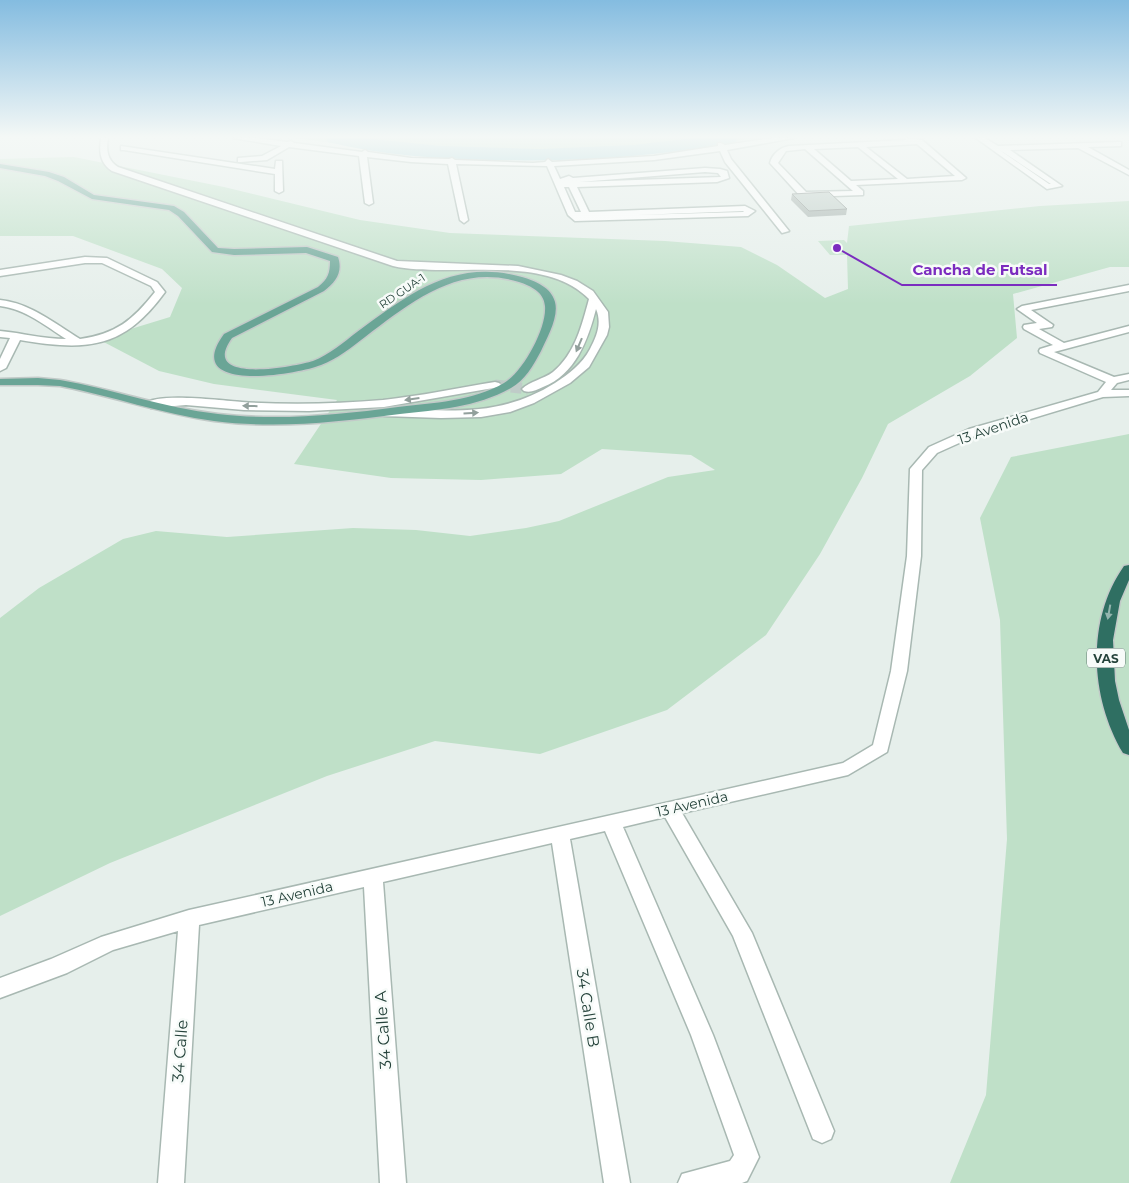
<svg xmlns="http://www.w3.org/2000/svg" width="1129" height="1183" viewBox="0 0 1129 1183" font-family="Montserrat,sans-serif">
  <rect width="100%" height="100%" fill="#e6efeb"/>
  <!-- green -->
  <g fill="#bfe0c8">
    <path d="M295,138H760L604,157L504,159L399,152Z"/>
    <path d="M74,157L224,187L360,220L450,233L665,241L741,247L777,265L825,298L848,289L847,255H830L818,241L844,240L847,243L849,226L1040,206L1129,201V267H1110L1013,294L1017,338L970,376L888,424L862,478L820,554L766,635L667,710L540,754L435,741L327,776L110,863L0,916V618L39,588L123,539L156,531L227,537L353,528L416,530L470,536L526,528L559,521L668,477L715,470L691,455L602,449L561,474L481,480L391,478L294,464L337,400L214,384L159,371L98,339L170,317L182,288L162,269L73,236H0V159Z"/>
    <path d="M1129,434V1183H950L986,1095L1007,839L1000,620L980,518L1011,457Z"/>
  </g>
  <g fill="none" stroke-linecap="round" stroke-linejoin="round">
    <!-- river -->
    <path fill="#8ec9d4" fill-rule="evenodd" d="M326,138H364L440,146L539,149L634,145L692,138H738L736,142L729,144C650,157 571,162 490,160C436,159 382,155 328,142Z"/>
    <!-- street-tunnel -->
    <path stroke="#bfccc8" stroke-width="11" stroke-dasharray="11 5" stroke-linecap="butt" d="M495,385L528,389"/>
    <!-- street casing -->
    <g stroke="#a8b8b2" stroke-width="3">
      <g id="street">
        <path d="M101,138H108C106,150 107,160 118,167L397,261L518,266L561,275L577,281L593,291L608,312L609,327L607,335L589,367L570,383L534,403L510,412L481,417L441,418L384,416L382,413L388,409C450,410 499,418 555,383C569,374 582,364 590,349C597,336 602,323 596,309C588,340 575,375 543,387C536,390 531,393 524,391L522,389C530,381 544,379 553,372C575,354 582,325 589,299C543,252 450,279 393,266L112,171C100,163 99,152 101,138Z"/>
        <path d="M233,138H256L287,142L291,141L294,143L362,152L365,150L368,152L411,158L449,159L452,158L455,160L533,163L545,162L548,159L552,162L654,156L718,146V143H721L725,145L773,138H794L727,150L731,159L789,231L782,233L725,162L720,151L654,160L554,166L560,179L569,176L573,178L705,168L720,169L727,171L729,178L717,182L577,187L589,212L745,206L755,211L748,216L575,221L568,215L547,166L456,164L468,220L464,223L460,220L448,164L411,162L367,157L373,203L369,205L365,203L359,156L289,147L267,160L241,162H238V158L262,156L281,146ZM705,172L718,173L721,177L579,182ZM564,187H569L581,212H575ZM744,211L743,212L636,215Z"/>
        <path d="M906,138L922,140L966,178L962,180L856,185L863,191V195L804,197H801L770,163C772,154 781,147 789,146L906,140ZM917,144L955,176L907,179L866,147ZM858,147L898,179L851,181L814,149ZM805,149L853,191L806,192L778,163L786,151Z"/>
        <path d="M976,138H985L998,146L1118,142H1121V146L1088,147L1129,170V175L1078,148L1010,150L1062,186L1047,189ZM1001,151L1003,152L1051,184H1049Z"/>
        <path d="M121,146L275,169L276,161H282L283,191L279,193L275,191V174L124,150H121Z"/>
        <path d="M85,257L107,258L157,282L165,292C123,350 86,351 20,340L6,368L0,371V359L10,338L0,337V331C22,333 43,339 66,339C46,326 25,309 0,306V300C30,303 54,323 80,339C116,334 133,320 155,292L151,286L102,263H85L0,276V270Z"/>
        <path d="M1129,285V291L1031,310L1053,325L1052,327L1039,329L1064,343L1129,326V332L1054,352L1114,377L1129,374V380L1117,383L1111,390H1129V396L1103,397L977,435L937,453L922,470L921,556L907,671L887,752L848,775L682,813L752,933L834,1131L831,1139L822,1143L813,1139L733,936L665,817L623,827L713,1035L759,1157L747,1181L742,1183H678L682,1174L730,1161L734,1155L691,1035L605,831L570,839L630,1183H604L552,843L383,882L406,1183H380L364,887L199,925L184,1183H158L178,931L113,950L67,973L0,998V978L51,959L101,937L189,910L843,763L873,745L891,671L907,556L910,469L929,447L969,429L1098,392L1106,382L1040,353L1039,351L1040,349L1053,345L1024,329L1023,327L1024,325L1037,323L1017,309L1022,306Z"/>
        <path d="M495,382L499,383L501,385L499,387L384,407L309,411L244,410L186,405L151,408L145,404C156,392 224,401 242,402C288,405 336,404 383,400C420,396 458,388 495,382Z"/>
      </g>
    </g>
    <!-- primary casing -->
    <g stroke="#c2cac8" stroke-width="3">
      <path id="primary" d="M0,164L49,172L64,177L94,195L174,206L184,212L218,248L234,249L307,247L338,257C343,272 336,282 324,291L232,338C198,385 294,367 313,361C329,355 344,342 357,332C409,294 454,258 522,277C535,281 551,287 555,302C559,317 547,338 541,351C533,366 525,380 511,388C478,407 437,410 400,414C338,422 276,429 214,421C162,414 112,396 60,386L38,385H0V379L38,378L60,380C113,389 164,408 218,414C278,421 338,415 398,407C433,403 473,401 504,383C523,372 547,328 545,306C544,292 531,286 519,282C458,263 411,302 365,337C352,347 337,359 321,365C296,375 180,394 224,334L318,287C328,279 330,273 330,261L306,253L234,255L212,252L178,216L169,210L92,199L58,181L45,176L0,168Z"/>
    </g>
    <!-- highway casing -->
    <g stroke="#c2cac8" stroke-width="3">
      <path id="highway" d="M1129,565V580L1120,601L1113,640L1115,681L1119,700L1129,730V755L1123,753C1090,697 1086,620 1124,566Z"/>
    </g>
    <!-- street -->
    <use href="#street" fill="#fff" fill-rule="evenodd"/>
    <!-- primary -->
    <use href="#primary" fill="#6aa596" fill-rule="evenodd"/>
    <!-- highway -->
    <use href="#highway" fill="#2f6f62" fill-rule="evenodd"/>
  </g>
  <!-- wall -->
  <path fill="#a1aea9" d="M792,194L847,209L846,215L808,217L791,200Z"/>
  <!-- building -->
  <path fill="#bbcac4" stroke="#838d89" d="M829,192L847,209L809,211L792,194Z"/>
  <!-- one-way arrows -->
  <defs><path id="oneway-solid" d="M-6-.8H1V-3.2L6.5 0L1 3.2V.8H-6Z" transform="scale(1.25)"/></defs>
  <g fill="#92a09c">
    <use href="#oneway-solid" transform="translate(579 345) rotate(113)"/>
    <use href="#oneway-solid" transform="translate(412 399) rotate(172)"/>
    <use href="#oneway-solid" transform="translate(250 406) rotate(-179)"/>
    <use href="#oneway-solid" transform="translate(471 413) rotate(-3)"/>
  </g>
  <use fill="#93b5ae" href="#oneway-solid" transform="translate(1109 612) rotate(100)"/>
  <!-- sky -->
  <linearGradient id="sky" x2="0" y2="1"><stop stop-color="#84bce0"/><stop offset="0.45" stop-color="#f4f8f6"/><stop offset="1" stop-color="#f4f8f6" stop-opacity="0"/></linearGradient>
  <rect width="1129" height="304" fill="url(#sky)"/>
  <g text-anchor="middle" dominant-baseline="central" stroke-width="5" stroke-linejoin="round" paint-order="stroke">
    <!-- far-street labels -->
    <g font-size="11" fill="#24423a" stroke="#f7fbf9">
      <text transform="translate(402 291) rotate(-34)">RD GUA-1</text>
    </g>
    <!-- shield labels -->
    <rect fill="#f7fbf9" stroke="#637a73" stroke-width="1" x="1087" y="648.5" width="38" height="19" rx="4"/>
    <g font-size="12" font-weight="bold" fill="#24423a">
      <text x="1106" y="658">VAS</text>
    </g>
    <!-- street labels -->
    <g font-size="14" fill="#24423a" stroke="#f7fbf9">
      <text transform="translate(993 428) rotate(-19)">13 Avenida</text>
      <text transform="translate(692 804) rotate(-13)">13 Avenida</text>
      <text transform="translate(297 894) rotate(-13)">13 Avenida</text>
    </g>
    <!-- near-street labels -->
    <g font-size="16" fill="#24423a" stroke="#f7fbf9">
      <text transform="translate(588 1008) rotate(81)">34 Calle B</text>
      <text transform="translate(383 1030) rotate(-94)">34 Calle A</text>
      <text transform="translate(180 1051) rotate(-86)">34 Calle</text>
    </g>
  </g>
  <!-- callouts -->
  <path fill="none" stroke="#7b2cbf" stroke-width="2" d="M837 248L902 285H1057"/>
  <circle fill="#7b2cbf" stroke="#f7fbf9" stroke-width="2" cx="837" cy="248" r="5"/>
  <g font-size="15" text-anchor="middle" font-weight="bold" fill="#7b2cbf" stroke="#f7fbf9" stroke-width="5" stroke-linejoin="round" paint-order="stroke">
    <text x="980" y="275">Cancha de Futsal</text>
  </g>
</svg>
